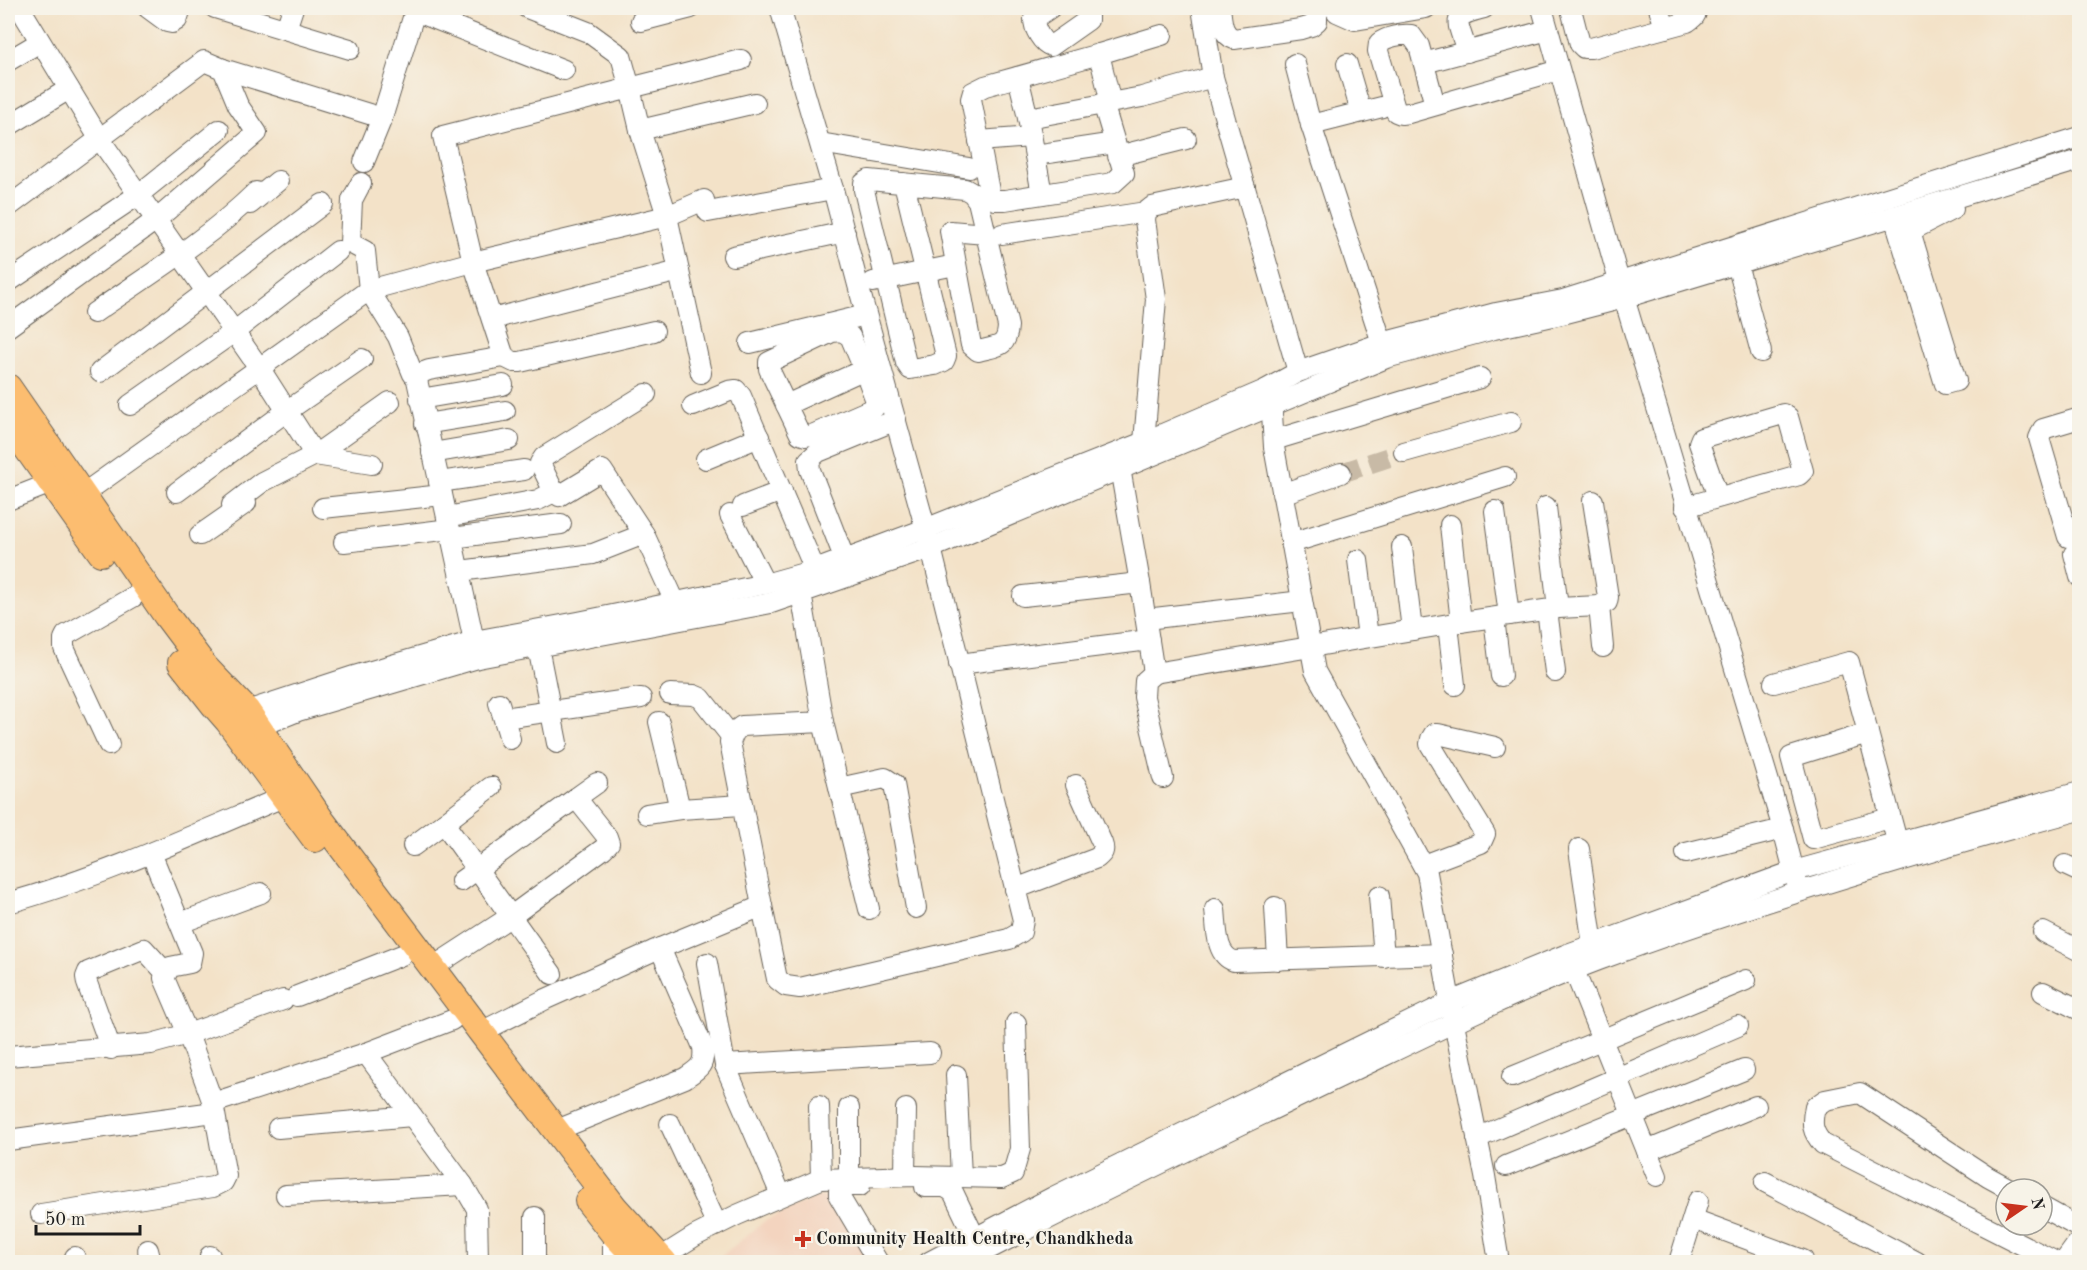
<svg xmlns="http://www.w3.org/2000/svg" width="2087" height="1270" viewBox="0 0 2087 1270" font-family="'Old Standard TT',serif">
  <rect width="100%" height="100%" fill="#f7f3e8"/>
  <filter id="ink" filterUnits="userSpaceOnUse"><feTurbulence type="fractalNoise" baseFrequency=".0167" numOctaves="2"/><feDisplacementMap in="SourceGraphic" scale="12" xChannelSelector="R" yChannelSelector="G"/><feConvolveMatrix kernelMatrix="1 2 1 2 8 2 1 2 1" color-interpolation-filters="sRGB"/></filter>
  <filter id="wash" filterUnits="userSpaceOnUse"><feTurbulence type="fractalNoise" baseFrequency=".008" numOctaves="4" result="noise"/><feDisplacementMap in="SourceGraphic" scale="24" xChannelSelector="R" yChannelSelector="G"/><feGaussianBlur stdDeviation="1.35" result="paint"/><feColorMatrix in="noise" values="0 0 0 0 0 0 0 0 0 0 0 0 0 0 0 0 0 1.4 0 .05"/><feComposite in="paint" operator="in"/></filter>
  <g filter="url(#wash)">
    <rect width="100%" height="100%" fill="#f3e2c8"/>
    <!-- built -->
    <path fill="#f3d4bf" d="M818,1196L851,1202L872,1262H722L719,1258L765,1221Z"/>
  </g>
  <g filter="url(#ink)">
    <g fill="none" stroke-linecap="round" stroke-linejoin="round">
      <!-- minor-tunnel -->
      <path stroke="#c8baa6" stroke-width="20" stroke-dasharray="20 10" stroke-linecap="butt" d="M1341,473L1404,452"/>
      <!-- minor casing -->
      <g stroke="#676158" stroke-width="22">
        <g id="minor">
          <path d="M20,8L99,138L260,369L315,455L390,402"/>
          <path d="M148,8L167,22L172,23L177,20L181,8"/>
          <path d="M215,8L350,49"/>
          <path d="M527,8L588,32L621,56L630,88L741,60"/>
          <path d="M1050,8L1034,19C1034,29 1042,43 1051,46L1088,20V12L1085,8"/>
          <path d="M1202,8L1213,77L1298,372"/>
          <path d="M1220,8C1222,20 1221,34 1234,39L1301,29L1311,26L1317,21V8"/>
          <path d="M1334,8L1337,12L1355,20L1426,8"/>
          <path d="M1542,8L1619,281L1783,829L1797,883"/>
          <path d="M1659,8L1665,28"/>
          <path d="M1571,9L1580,44L1584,48H1591L1687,22C1693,18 1698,15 1695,8"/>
          <path d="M415,11L564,70"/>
          <path d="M641,21L691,8"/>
          <path d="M286,29L293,8"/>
          <path d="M1467,52C1458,20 1448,17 1484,8"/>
          <path d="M1099,54L985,86L973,92L971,99L990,196L995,200H1005L1113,183L1124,173L1103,103"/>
          <path d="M8,61L40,42"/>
          <path d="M1424,63L1548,30"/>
          <path d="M1295,64L1311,125L1382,343"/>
          <path d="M1347,64L1361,112"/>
          <path d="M223,69L382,118"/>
          <path d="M1018,77L1028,118"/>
          <path d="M1111,103L1099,54L1162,35"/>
          <path d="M1435,105L1419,46L1411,35C1401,34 1386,37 1379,43L1378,51L1396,112L1401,114L1409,113L1559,70"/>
          <path d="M1311,125L1382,107"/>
          <path d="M8,126L69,89"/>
          <path d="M979,141L1031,137"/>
          <path d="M820,143L969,168"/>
          <path d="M1035,155L1115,143"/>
          <path d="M1118,156L1186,139"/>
          <path d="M364,162L382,118L416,8"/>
          <path d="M361,183L352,200L350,243L365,251L369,290L398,337L413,374"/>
          <path d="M904,183L946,356L944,361L935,365L910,369L906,363L864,190V183L869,180L965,189L972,193L978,201L1008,326C1007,348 997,346 978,351L971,345L950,231L986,234"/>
          <path d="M1042,194L1028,118L1142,97L1213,77"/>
          <path d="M704,200L667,216L640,130L755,103"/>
          <path d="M250,204L278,181"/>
          <path d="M8,207L204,61L223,69L238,105L257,133L156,220L8,327"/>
          <path d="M708,212L833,189"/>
          <path d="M1894,216L1945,384L1956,381L1910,231L1953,209L1951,201"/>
          <path d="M1002,234L1146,212"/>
          <path d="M733,256L845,232"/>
          <path d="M1737,264L1761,352"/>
          <path d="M8,282L138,195L219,130"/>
          <path d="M873,282L955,265"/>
          <path d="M94,313C149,275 208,239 256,192"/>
          <path d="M492,319L679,271"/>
          <path d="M841,331L850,336L864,369L876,401L874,408L812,435L806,436L800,434L769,369V362L832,332Z"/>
          <path d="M750,343L866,315"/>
          <path d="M504,357L514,362H520L654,331"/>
          <path d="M100,372L323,204"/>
          <path d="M646,394L544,457L540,463L554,492L559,496L602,470L644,534L675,602"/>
          <path d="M1271,396L1274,447L1315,671L1427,873L1454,1023L1485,1176L1499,1262"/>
          <path d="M420,399L503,385"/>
          <path d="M130,405L234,332L338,251"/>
          <path d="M786,405L876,364"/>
          <path d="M693,406L729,391L736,390L741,396L815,570"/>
          <path d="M425,424L505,411"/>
          <path d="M1274,440L1480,378"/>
          <path d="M1144,442L1156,299L1145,220L1146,212L1152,207L1245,187"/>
          <path d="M1404,452L1511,422"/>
          <path d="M432,453L509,440"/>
          <path d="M706,459L759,437"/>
          <path d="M1120,468L1140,583"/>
          <path d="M439,482L524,470"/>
          <path d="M177,492L287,411L362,359"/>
          <path d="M83,494L369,290L473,262L443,136L630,88L640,130"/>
          <path d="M1282,494L1341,473"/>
          <path d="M8,500L64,478"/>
          <path d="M232,505L262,482L315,455L372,464"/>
          <path d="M743,506L782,491"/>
          <path d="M1546,507L1558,608"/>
          <path d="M1685,507L1799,475L1803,471L1788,417L1783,414L1701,438L1699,443L1718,497"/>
          <path d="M323,508L442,495"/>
          <path d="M1495,511L1509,615"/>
          <path d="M730,515L765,584"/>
          <path d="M447,517L538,500L554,492"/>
          <path d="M1450,525L1461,622"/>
          <path d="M200,535L246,503"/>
          <path d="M2068,537L2039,438L2043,429L2080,418"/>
          <path d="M452,538L561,524"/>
          <path d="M344,542L450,529"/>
          <path d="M1291,543L1505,477"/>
          <path d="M1402,547L1412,630"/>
          <path d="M2080,549L2074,554L2080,577"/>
          <path d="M845,560L810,470L809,460L818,452L896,420"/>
          <path d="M1358,560L1368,637"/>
          <path d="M460,571L593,554L644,534"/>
          <path d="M1023,596L1140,583L1154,673L1461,622L1558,608L1599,606L1607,602L1608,597L1593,501"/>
          <path d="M1599,606L1603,647"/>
          <path d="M1547,610L1555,672"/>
          <path d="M1494,618L1501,676"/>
          <path d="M1146,619L1302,601"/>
          <path d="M1448,625L1455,685"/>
          <path d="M474,641L417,380L421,373L429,370L504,357L473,262L667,216L701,373"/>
          <path d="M538,647L557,743"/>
          <path d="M959,664L1149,640"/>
          <path d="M1154,673L1145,681L1144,697L1163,778"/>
          <path d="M1774,683L1849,662L1897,841"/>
          <path d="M670,694L694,695L701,698L731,736"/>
          <path d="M499,703L510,739"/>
          <path d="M236,717L247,711L354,676L474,641L578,622L765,584L815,570L925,529L1144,442L1265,390L1298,372L1382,343L1496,313L1563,300L2080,137"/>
          <path d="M504,718L641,698"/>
          <path d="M659,722L680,809L742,805"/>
          <path d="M823,722L869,909"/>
          <path d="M246,732L298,711L478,658L771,603L931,548L1386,358L1494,329L1562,314L1624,298L2080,160"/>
          <path d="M1868,733L1791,757L1813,839L1890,818"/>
          <path d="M109,745L64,648V639L66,635L133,597"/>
          <path d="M491,787L444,823L552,974"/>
          <path d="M839,788L885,778L894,784L916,908"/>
          <path d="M576,798L597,783"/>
          <path d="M647,814L680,809"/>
          <path d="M413,846L444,823"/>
          <path d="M1579,849L1593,945"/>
          <path d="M151,853L192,953L190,963L170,967L164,978L188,1034L213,1103"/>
          <path d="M1686,853L1783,829"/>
          <path d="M1423,865L1481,843L1485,834L1430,744L1431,739L1434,734H1438L1495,747"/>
          <path d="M2065,865L2080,872"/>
          <path d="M1015,889L1097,858C1103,853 1105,851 1102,843L1076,785"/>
          <path d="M1379,896L1384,957"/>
          <path d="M8,903C102,877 193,835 283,797"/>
          <path d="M762,906L730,742L735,731L742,726L823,722L801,593"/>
          <path d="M1275,907L1278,960"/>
          <path d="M1215,909C1217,927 1215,955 1234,961L1442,954"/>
          <path d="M180,923L261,893"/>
          <path d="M2043,932L2080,951"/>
          <path d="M707,963L725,1065L781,1195"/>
          <path d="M433,967L510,917L603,849L609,843L607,837L576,798L461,881"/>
          <path d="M1574,970L1657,1176"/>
          <path d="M2043,992L2080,1010"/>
          <path d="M297,996L402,955"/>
          <path d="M481,1032L546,999L653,951L762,906L777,979L786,986L800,988L1009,939L1021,932L1023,920L931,548L858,285L833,189L780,8"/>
          <path d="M111,1049L87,983L86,977L88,972L144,949L166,973"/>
          <path d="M366,1053L463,1185L477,1209L478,1262"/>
          <path d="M8,1056L151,1044L188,1034L283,1000"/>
          <path d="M725,1065L930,1053"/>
          <path d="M956,1075L961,1176"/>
          <path d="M1512,1077L1746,980"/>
          <path d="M819,1106L821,1179"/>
          <path d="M849,1108V1179"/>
          <path d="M670,1124L717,1225"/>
          <path d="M278,1128L412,1116"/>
          <path d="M557,1130L685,1078C700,1068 705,1065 703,1047L660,948"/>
          <path d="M1477,1138L1738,1026"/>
          <path d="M8,1140L214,1112"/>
          <path d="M1647,1151L1756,1106"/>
          <path d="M1506,1166L1744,1070"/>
          <path d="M905,1176L906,1109"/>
          <path d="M1765,1182L1917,1262"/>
          <path d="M860,1186H843L839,1190V1196L878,1262"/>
          <path d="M925,1187H945L953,1192L975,1238"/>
          <path d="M2010,1189L1988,1177L1860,1093L1825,1100L1815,1107C1811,1124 1812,1132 1823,1144L2056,1262"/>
          <path d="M286,1195L463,1185"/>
          <path d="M2042,1207L2080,1228"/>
          <path d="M41,1214L213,1187L223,1182L226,1176L213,1103L366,1053L452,1020"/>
          <path d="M535,1217V1262"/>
          <path d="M1693,1219L1803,1260"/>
          <path d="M613,1233V1262"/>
          <path d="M148,1250L151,1262"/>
          <path d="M210,1256L211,1262"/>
          <path d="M75,1257L76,1262"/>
          <path d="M660,1258L695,1236L737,1215L821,1179L915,1176L1002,1178L1013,1173L1020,1149L1016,1023"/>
          <path d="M929,1262L1053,1197L1450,1002L1565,955L1794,871L2080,792"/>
          <path d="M964,1262C1080,1201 1199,1145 1317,1088C1410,1044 1503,996 1599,960C1756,902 1918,854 2080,810"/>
          <path d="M1679,1262L1698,1201"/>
          <path d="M2064,1262L2080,1240"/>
        </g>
      </g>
      <!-- major casing -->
      <g stroke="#676158" stroke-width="28">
        <g id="major">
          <path d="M8,387L166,615L205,667L247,711L322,821L481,1032L615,1208L664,1262"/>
          <path d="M8,422L101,553"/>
          <path d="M181,663L214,705L228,721L315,839"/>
          <path d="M588,1201L613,1233L640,1262"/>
        </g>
      </g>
      <!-- minor -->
      <use href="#minor" stroke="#fff" stroke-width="20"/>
      <!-- major -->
      <use href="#major" stroke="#fcbd6f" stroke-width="26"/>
    </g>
  </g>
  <!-- markers -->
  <path fill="#c8321e" stroke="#f7f3e8" stroke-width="2" d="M800 1230h6v6h6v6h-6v6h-6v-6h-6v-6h6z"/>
  <g text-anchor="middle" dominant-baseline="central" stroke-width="5" stroke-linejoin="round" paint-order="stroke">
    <!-- poi labels -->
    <g font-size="18" font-weight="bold" fill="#1c1c1c" stroke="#f7f3e8" text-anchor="start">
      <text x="816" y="1239">Community Health Centre, Chandkheda</text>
    </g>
  </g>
  <!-- margin -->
  <rect width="2087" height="1270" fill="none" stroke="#f7f3e8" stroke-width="30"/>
  <!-- north arrow -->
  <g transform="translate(2024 1207) rotate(76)"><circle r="28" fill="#f7f3e8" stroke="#9f9d96" stroke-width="1.5"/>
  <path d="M0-4.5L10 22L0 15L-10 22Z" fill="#c8321e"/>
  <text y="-9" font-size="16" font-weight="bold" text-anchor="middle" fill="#1c1c1c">N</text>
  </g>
  <!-- scale -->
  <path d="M36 1225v9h104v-9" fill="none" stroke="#1c1c1c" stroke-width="3"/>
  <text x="45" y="1225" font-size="18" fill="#1c1c1c" stroke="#f7f3e8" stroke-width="4.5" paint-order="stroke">50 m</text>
</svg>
